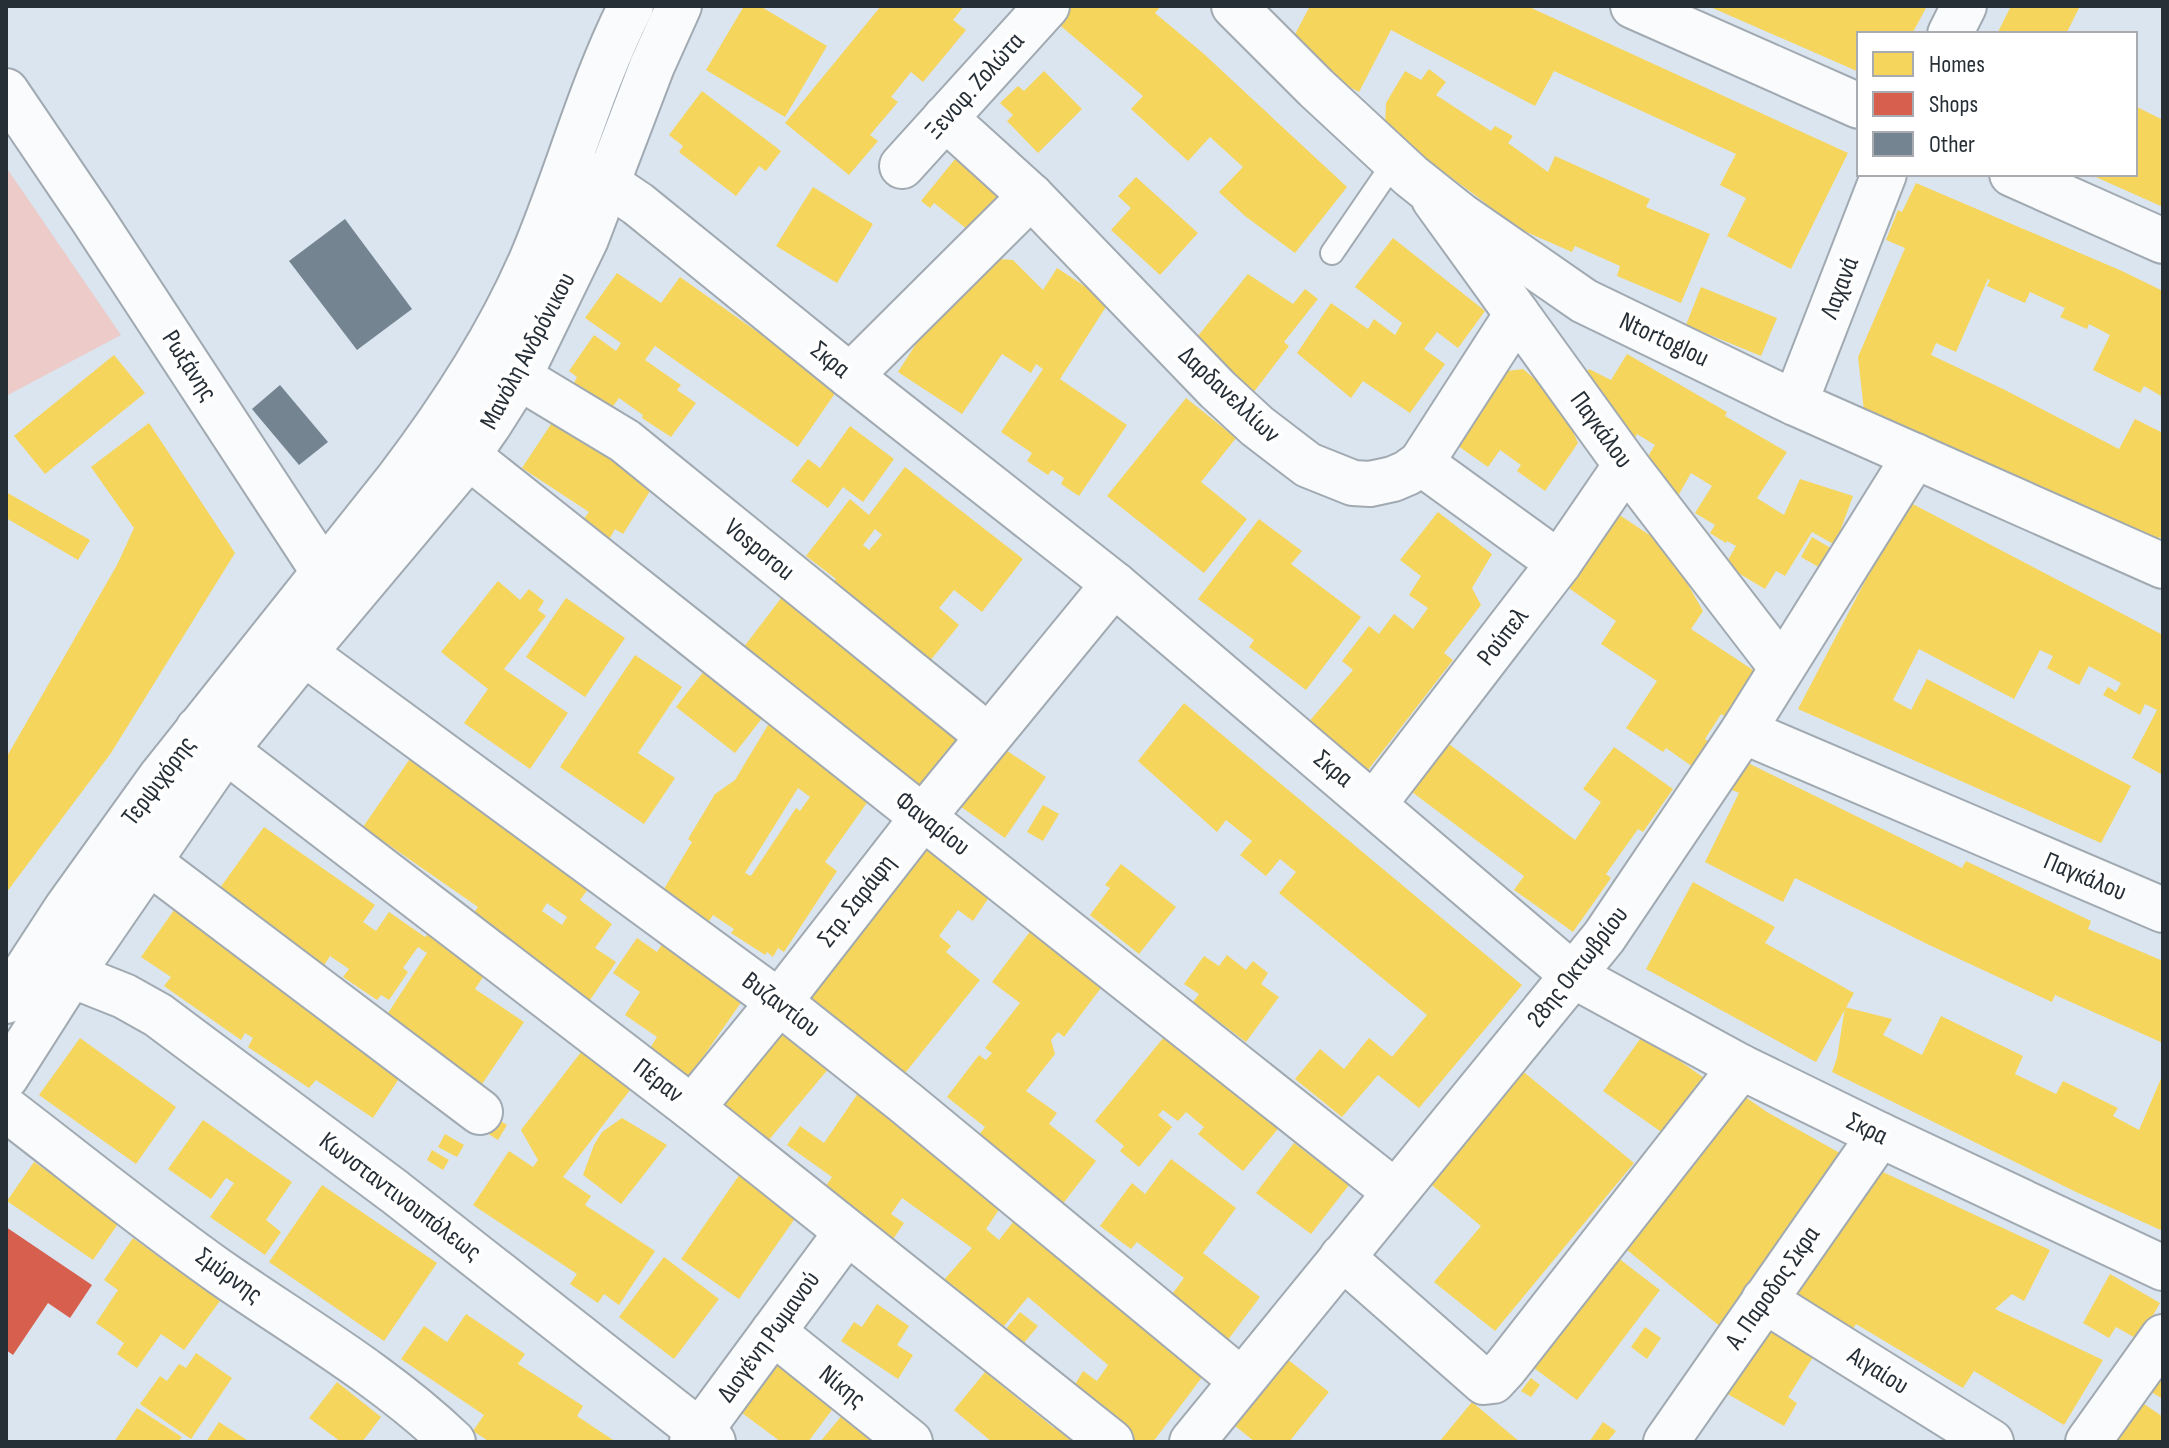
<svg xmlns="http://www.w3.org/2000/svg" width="2169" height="1448" viewBox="0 0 2169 1448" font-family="'Sofia Sans Condensed',sans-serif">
  <rect width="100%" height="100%" fill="#dae5f0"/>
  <!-- green -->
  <path fill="#eccbc8" d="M6,167L121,335L6,396Z"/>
  <!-- homes -->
  <g fill="#f6d55c" fill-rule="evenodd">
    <path d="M744,6H760L827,46L785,117L706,70Z"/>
    <path d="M881,6H964L953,20L966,30L923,82L911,72L891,97L898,102L870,135L878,141L849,175L785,123Z"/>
    <path d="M1069,6H1161L1155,13L1204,54L1347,187L1295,253L1245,216L1219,192L1243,167L1210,137L1188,161L1131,109L1143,96L1055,21Z"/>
    <path d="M1310,6H1527L1848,153L1791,269L1727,236L1746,198L1720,185L1736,154L1554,71L1535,106L1391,30L1359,92L1285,53Z"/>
    <path d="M1708,6H1927L1912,34H1859V72Z"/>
    <path d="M2011,6H2080L2066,34H1997Z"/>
    <path d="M1429,69L1446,82L1436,95L1491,131L1495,126L1513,136L1508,143L1548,172L1555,156L1650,199L1646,207L1710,234L1681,303L1617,276L1620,266L1575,246L1572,252L1522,230L1520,235L1487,209L1489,206L1475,195L1385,129L1386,103L1405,71L1421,80Z"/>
    <path d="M1044,71L1082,109L1038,153L1007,121L1013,115L1000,103L1018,86L1024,91Z"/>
    <path d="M702,91L781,151L766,171L759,166L736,196L679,152L683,146L669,135Z"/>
    <path d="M2135,106L2163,120V207L2089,174H2135Z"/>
    <path d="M964,148L1015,190L977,237L934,203L930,208L921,201Z"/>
    <path d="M1136,177L1198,233L1160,275L1111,230L1131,208L1118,196Z"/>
    <path d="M1916,183L2122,271L2163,291V397L2144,386L2140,393L2093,370L2110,335L2089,324L2087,329L2060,317L2065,308L2030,292L2025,303L1987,286L1990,280L1988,279L1956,352L1936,343L1931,355L2003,389L2119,449L2135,419L2163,433V539L2159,537L2151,553L1864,411L1858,357L1905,248L1886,240L1898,210L1902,212Z"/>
    <path d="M813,187L873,224L837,283L776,246Z"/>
    <path d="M1393,238L1485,311L1458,348L1437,332L1424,349L1445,364L1410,413L1363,381L1351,398L1297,353L1331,303L1368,329L1374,319L1395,335L1402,323L1355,287Z"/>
    <path d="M972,257L1013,260L1043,290L1057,268L1109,302L1060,379L1127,425L1079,496L1061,484L1064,478L1052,470L1048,475L1027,461L1032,453L1001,432L1043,369L1036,364L1031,373L1002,354L962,414L898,372Z"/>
    <path d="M617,273L661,303L680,277L838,389L798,447L655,346L645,360L681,385L677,390L696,403L671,437L642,418L643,415L619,398L611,409L574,383L577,377L569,371L594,335L616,351L621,343L585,318Z"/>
    <path d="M1248,274L1293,304L1305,289L1318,299L1284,342L1289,346L1250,397L1189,347Z"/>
    <path d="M1701,287L1777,318L1761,356L1686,325Z"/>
    <path d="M1627,354L1727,412L1725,416L1787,452L1757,498L1784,515L1800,479L1853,496L1835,545L1812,532L1785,576L1776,571L1765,589L1725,565L1736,546L1727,541L1726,543L1710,533L1715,525L1695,513L1712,486L1691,473L1678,496L1660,486L1645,461L1655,445L1637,434L1628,451L1578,383L1589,369L1611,380Z"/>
    <path d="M114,355L145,393L45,474L14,436Z"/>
    <path d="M1523,369L1558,399L1578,443L1545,491L1517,471L1521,465L1500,450L1488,467L1451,441L1507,371Z"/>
    <path d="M1186,398L1236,438L1201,482L1247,519L1204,573L1107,496Z"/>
    <path d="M561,409L631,456L622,469L652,488L623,534L615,529L610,538L583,520L589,512L522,468Z"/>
    <path d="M149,423L235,553L111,753L6,893V758L117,565L134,528L91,467Z"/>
    <path d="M850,426L894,459L863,502L843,487L828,508L791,481L808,459L820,468Z"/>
    <path d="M905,467L1023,559L982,612L954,590L939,608L959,625L921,672L825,594L836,579L806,556L850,499L869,515ZM875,529L882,535L869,550L863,545Z"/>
    <path d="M6,492L90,540L78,560L6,518Z"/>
    <path d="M1907,501L2163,635V775L2132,758L2157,710L2145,704L2140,715L2103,695L2108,687L2116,692L2121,683L2089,666L2079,685L2047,668L2053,656L2040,650L2014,699L1919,649L1893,700L1911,710L1927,679L2131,786L2101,843L1798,709Z"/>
    <path d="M1612,510L1666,546L1703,611L1691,629L1756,672L1726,717L1721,714L1705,739L1709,742L1693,767L1666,748L1663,752L1626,728L1657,681L1601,644L1616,621L1563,584Z"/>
    <path d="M1438,512L1492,554L1472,588L1481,605L1444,653L1453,660L1368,770L1307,724L1353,670L1342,661L1369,626L1379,634L1394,614L1413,629L1428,608L1409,595L1421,576L1400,560Z"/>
    <path d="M1259,519L1302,551L1291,564L1361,617L1306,690L1249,647L1254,640L1198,599Z"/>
    <path d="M1812,537L1841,554L1829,573L1801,557Z"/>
    <path d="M498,581L520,600L529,589L544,601L538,610L546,616L504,669L568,713L530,769L464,723L488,689L441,652Z"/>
    <path d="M788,589L875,656L867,666L960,738L918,791L740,652Z"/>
    <path d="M566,598L625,638L585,697L526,657Z"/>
    <path d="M635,655L682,687L638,753L675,778L644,824L560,767Z"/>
    <path d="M708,666L767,712L735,753L676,707Z"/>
    <path d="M1184,703L1522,985L1419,1108L1378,1075L1342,1117L1295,1079L1320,1049L1344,1069L1369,1038L1392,1057L1427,1015L1279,893L1296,872L1280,859L1266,876L1240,855L1252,841L1226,820L1217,832L1138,761Z"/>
    <path d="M771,720L876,790L825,862L837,871L784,952L778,948L773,957L767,952L765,955L731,933L734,929L713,915L700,936L658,899L692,842L688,839L715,794L735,780ZM798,788L810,797L800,811L796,808L751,876L745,873Z"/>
    <path d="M1440,737L1575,840L1601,802L1583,789L1614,747L1673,789L1643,832L1638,829L1606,874L1611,878L1573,932L1514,890L1524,876L1404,786Z"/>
    <path d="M997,744L1046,777L1005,838L957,804Z"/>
    <path d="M414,753L591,885L580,900L612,924L595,948L616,962L581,1013L468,922L478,907L363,827ZM547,903L567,917L562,925L542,911Z"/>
    <path d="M1744,761L1962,868L1966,861L2091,921L2088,929L2163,961V1043L2055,995L2052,1002L1925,943L1795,878L1783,902L1705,862L1739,793L1730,789Z"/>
    <path d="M1043,805L1059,814L1043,841L1027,832Z"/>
    <path d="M264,827L375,905L363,922L376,931L389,912L425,937L428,934L487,971L475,989L524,1022L476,1093L381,1024L427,953L418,947L403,968L408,972L389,1000L381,995L377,1000L343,977L349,969L330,956L323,967L217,892Z"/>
    <path d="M932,829L996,887L973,921L958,910L939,936L951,946L946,952L980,980L897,1083L797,1006Z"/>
    <path d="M1121,864L1176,907L1139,954L1090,915L1110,888L1105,885Z"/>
    <path d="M1693,882L1775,927L1765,943L1854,993L1816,1062L1646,969Z"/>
    <path d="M179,903L410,1062L373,1118L316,1080L309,1088L248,1047L253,1038L245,1033L241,1040L164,986L171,977L141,957Z"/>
    <path d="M1038,921L1110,976L1064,1037L1058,1032L1051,1040L1055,1054L1026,1091L1057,1113L1049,1124L1096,1161L1061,1206L976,1139L985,1127L947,1097L979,1055L986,1060L992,1053L985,1048L1020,1003L992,982Z"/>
    <path d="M637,938L657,952L666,938L747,994L689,1077L649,1050L657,1037L625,1015L640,992L613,973Z"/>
    <path d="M1227,955L1246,970L1253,961L1268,973L1261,984L1279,997L1246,1042L1193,1002L1199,994L1184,984L1204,956L1219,966Z"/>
    <path d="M1845,1007L1892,1019L1883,1035L1922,1055L1941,1016L2023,1056L2015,1074L2056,1094L2063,1081L2118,1108L2113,1116L2139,1130L2163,1074V1231L2076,1192L1832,1072L1837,1058Z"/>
    <path d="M777,1014L835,1061L757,1154L700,1106Z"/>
    <path d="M1169,1031L1282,1124L1243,1171L1198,1134L1204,1127L1186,1112L1178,1121L1163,1110L1158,1115L1172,1127L1139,1167L1120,1151L1124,1146L1095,1121Z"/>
    <path d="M1643,1035L1707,1080L1667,1136L1603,1091Z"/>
    <path d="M80,1038L176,1107L136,1164L39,1095Z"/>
    <path d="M588,1043L637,1081L563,1177L591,1196L585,1205L655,1251L619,1305L604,1294L598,1303L570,1284L577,1274L473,1205L509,1151L533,1167L538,1160L521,1130Z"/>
    <path d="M1514,1064L1634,1163L1495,1331L1434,1282L1481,1226L1421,1176Z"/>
    <path d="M863,1086L1006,1199L986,1229L999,1240L1017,1217L1076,1272L1203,1376L1153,1442H1119L1067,1398L1083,1371L1097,1381L1108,1365L1028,1297L990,1343L936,1289L972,1248L902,1198L891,1214L904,1223L887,1248L816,1200L832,1177L787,1145L800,1126L824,1143Z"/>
    <path d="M1738,1092L1767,1112L1854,1161L1722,1328L1615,1240Z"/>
    <path d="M488,1113L507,1125L498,1140L479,1128Z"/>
    <path d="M622,1118L667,1145L621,1204L583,1175L594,1145L602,1132Z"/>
    <path d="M203,1120L292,1182L266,1220L281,1232L265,1255L210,1217L234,1183L226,1178L211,1199L168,1169Z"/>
    <path d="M445,1134L464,1145L457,1157L438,1147Z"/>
    <path d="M1294,1143L1349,1185L1311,1234L1256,1193Z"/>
    <path d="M432,1150L449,1160L443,1170L427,1160Z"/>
    <path d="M1171,1159L1236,1208L1203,1253L1260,1297L1221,1349L1164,1305L1184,1278L1137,1242L1131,1249L1100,1226L1132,1183L1145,1194Z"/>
    <path d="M34,1162L120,1221L93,1260L7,1201Z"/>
    <path d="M1870,1166L2050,1250L2024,1301L2012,1294L1995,1309L2103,1360L2064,1425L1974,1371L1963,1388L1856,1324L1853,1329L1791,1292Z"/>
    <path d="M740,1174L798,1214L739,1299L681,1259Z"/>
    <path d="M322,1185L437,1263L384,1341L269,1262Z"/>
    <path d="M133,1238L220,1301L184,1350L161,1334L137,1368L117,1354L124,1343L96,1323L118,1290L104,1280Z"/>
    <path d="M1609,1251L1660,1290L1577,1400L1526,1362Z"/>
    <path d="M664,1257L719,1299L674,1359L619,1317Z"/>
    <path d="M2110,1274L2160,1303L2139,1340L2116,1327L2109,1338L2083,1323Z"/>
    <path d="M877,1304L909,1326L897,1345L913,1355L898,1379L841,1341L854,1322L862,1327Z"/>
    <path d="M1020,1312L1038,1326L1014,1355L996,1341Z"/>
    <path d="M466,1314L525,1354L518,1364L583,1406L577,1416L616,1442H490L473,1431L484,1415L401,1359L424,1326L447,1342Z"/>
    <path d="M1645,1327L1661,1338L1647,1359L1631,1347Z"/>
    <path d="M1776,1327L1818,1349L1788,1397L1797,1403L1784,1426L1717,1388L1750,1339Z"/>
    <path d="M196,1353L232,1378L191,1439L140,1404L160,1376L167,1381L179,1364L186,1368Z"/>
    <path d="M787,1353L843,1395L808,1442H781L742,1413Z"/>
    <path d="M1282,1355L1329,1392L1289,1442H1255L1229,1421Z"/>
    <path d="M2163,1363V1399L2146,1389Z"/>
    <path d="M985,1372L1054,1428L1059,1421L1084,1442H992L954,1410Z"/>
    <path d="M1531,1378L1540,1385L1531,1397L1521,1391Z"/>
    <path d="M337,1382L381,1417L362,1442H341L309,1418Z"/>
    <path d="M2131,1395L2163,1417V1442H2100Z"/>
    <path d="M1472,1402L1520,1442H1439Z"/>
    <path d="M137,1408L182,1437L178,1442H114Z"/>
    <path d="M848,1408L888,1442H820Z"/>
    <path d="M219,1422L250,1442H206Z"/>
    <path d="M1603,1422L1616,1431L1607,1442H1589Z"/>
  </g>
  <!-- shops -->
  <path fill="#d6604d" d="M6,1227L92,1285L70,1318L48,1303L13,1355L6,1350Z"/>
  <!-- building -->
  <g fill="#748491">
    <path d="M345,219L412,309L357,350L289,261Z"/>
    <path d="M280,385L328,442L299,465L252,409Z"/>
  </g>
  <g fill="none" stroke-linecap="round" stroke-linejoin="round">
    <!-- lane casing -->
    <g stroke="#a1a9b1" stroke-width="26">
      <path id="lane" d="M1332,253L1395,161"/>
    </g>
    <!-- street casing -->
    <g stroke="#a1a9b1" stroke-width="48">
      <g id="street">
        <path d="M1950,34L1964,6"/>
        <path d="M6,91L92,218L323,571L326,599L304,653L779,1002L906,1103L1241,1380"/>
        <path d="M945,118L1031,196L1217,389L1257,426L1308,465L1353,483L1370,484L1393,479L1407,473L1421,463L1559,563"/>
        <path d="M902,166L1047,6"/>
        <path d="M1434,199L1626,465L1782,668"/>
        <path d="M850,376L1031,196"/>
        <path d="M519,377L625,441L988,736"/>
        <path d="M1795,403L1884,174"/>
        <path d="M468,456L1395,1192"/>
        <path d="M1421,463L1517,314"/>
        <path d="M198,729L692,1108L1111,1442"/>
        <path d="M1743,731L2163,910"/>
        <path d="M1374,804L1559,563L1626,465"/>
        <path d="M149,862L480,1112"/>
        <path d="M71,975L124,996L158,1015L395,1192L713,1442"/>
        <path d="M692,1108L779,1002L923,817L1114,584"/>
        <path d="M6,1109C78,1164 149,1222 223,1274C301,1328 384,1376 453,1442"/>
        <path d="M1342,1257L1484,1382L1493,1381L1505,1368L1741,1067"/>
        <path d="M1764,1300L1991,1442"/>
        <path d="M773,1332L910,1442"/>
        <path d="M692,1442L846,1233"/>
        <path d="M1666,1442L1880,1135"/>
      </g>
    </g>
    <!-- secondary casing -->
    <g stroke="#a1a9b1" stroke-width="48">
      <g id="secondary">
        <path d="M1234,6L1316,88L1411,176L1460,215L1584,301L1795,403L2163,566"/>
        <path d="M1633,6L1859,106"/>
        <path d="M568,166L607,183L638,204L850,376L1114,584L1574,976L1741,1067L1880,1135L2163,1268"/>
        <path d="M2012,174L2163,241"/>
        <path d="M6,1001L66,909L160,778L398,479C449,412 497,339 531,261C567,177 590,87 631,6"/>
        <path d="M6,1077L71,975L225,751L304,653L456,472L490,423L519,377L586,239L652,66L679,6"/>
        <path d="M1192,1442L1604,937L1743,731L1915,456"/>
        <path d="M2088,1442L2163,1337"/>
      </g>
    </g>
    <!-- lane -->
    <use href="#lane" stroke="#f9fbfd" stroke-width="22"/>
    <!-- street -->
    <use href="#street" stroke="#f9fbfd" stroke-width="44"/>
    <!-- secondary -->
    <use href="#secondary" stroke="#f9fbfd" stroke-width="44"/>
  </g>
  <g text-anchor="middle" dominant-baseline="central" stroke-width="8" stroke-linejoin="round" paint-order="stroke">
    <!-- street labels -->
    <g font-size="26" fill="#262e36" stroke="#fff">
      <text transform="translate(975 86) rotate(-48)">Ξενοφ. Ζολώτα</text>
      <text transform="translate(1840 288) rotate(-69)">Λαχανά</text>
      <text transform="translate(1664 340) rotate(25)">Ntortoglou</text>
      <text transform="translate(528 351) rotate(-62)">Μανόλη Ανδρόνικου</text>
      <text transform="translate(830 360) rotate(39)">Σκρα</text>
      <text transform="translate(189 366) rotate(57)">Ρωξάνης</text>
      <text transform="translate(1229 395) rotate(43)">Δαρδανελλίων</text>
      <text transform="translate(1601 430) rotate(54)">Παγκάλου</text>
      <text transform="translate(759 550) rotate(39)">Vosporou</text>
      <text transform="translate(1503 637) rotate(-52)">Ρούπελ</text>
      <text transform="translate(1333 769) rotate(40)">Σκρα</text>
      <text transform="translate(159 781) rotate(-53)">Τερψιχόρης</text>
      <text transform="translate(932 824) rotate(38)">Φαναρίου</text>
      <text transform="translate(2085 877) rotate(23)">Παγκάλου</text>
      <text transform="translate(857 901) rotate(-52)">Στρ. Σαράφη</text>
      <text transform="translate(1578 967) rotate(-52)">28ης Οκτωβρίου</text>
      <text transform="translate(781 1005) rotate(37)">Βυζαντίου</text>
      <text transform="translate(658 1081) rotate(37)">Πέραν</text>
      <text transform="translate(1867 1129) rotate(26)">Σκρα</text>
      <text transform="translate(400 1197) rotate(37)">Κωνσταντινουπόλεως</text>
      <text transform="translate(229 1276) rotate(36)">Σμύρνης</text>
      <text transform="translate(1773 1288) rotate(-55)">Α. Παροδος Σκρα</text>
      <text transform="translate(769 1337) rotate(-54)">Διογένη Ρωμανού</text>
      <text transform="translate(1878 1371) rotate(32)">Αιγαίου</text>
      <text transform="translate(842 1387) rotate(39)">Νίκης</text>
    </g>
  </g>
  <!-- border -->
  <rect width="2169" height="1448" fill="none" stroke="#262e36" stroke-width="16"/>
  <!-- legend -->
  <rect x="1857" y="32" width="280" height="144" fill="#ffffff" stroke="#a8abaf" stroke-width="2"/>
  <rect x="1873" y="52" width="40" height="24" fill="#f6d55c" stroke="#a8abaf" stroke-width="2"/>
  <text x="1929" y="72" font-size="24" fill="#262e36">Homes</text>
  <rect x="1873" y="92" width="40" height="24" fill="#d6604d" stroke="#a8abaf" stroke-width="2"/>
  <text x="1929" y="112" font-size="24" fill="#262e36">Shops</text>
  <rect x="1873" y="132" width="40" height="24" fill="#748491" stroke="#a8abaf" stroke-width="2"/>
  <text x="1929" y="152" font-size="24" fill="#262e36">Other</text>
</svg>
